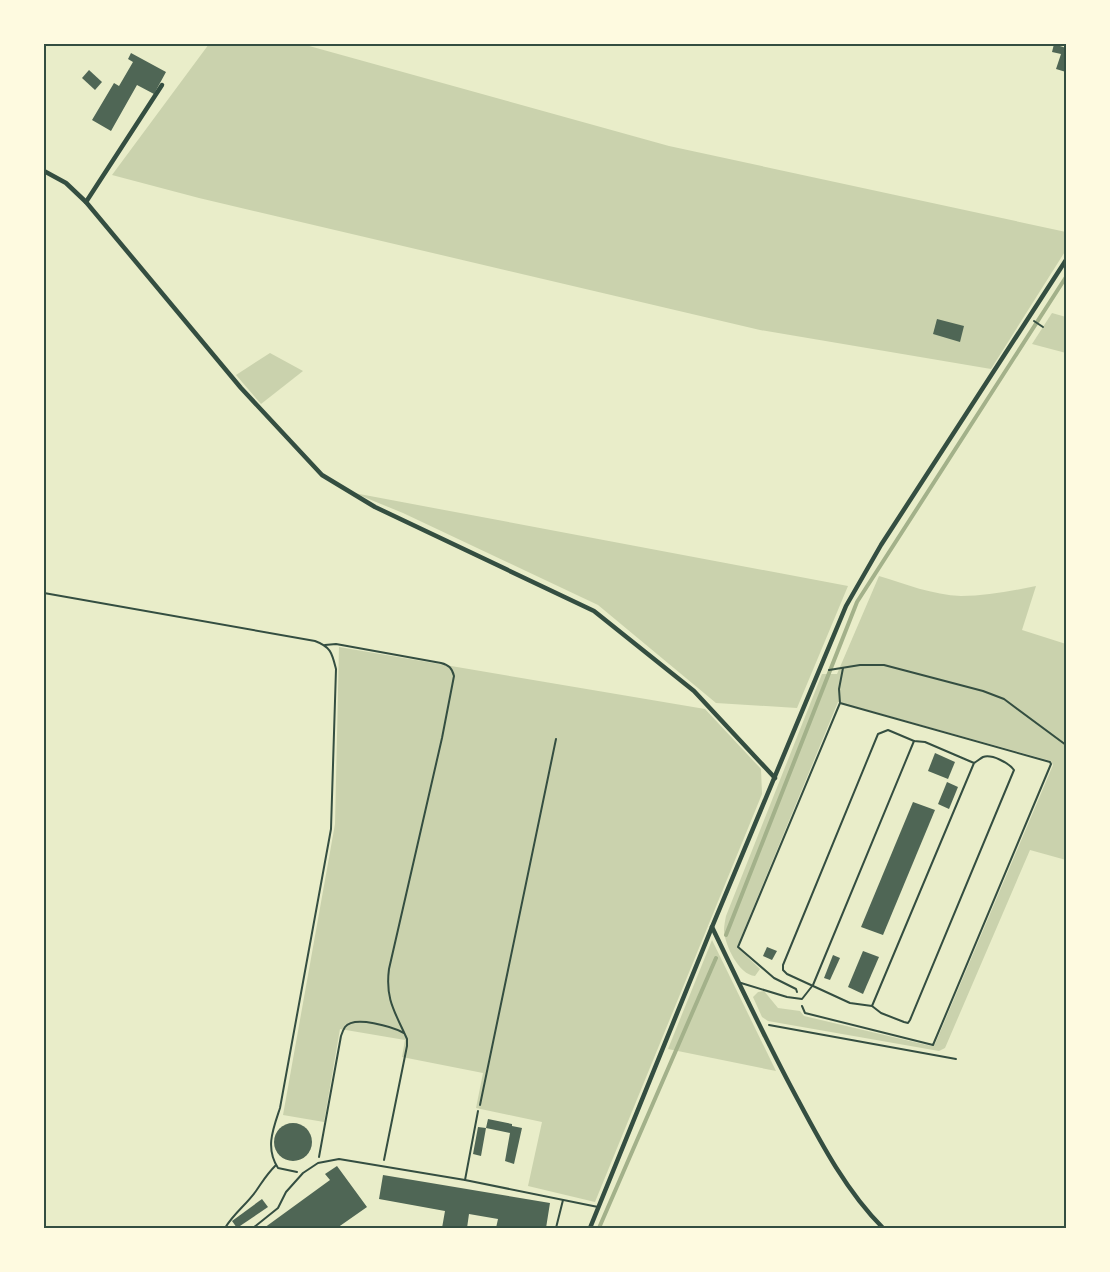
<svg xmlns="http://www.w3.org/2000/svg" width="1110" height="1272" viewBox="0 0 1110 1272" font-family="'Asap Condensed',sans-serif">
  <rect width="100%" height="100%" fill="#e9edc9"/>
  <!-- green -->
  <g fill="#cad2ad">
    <path d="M209,44H302L669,146L1066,232V250L991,369L760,330L199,198L112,175Z"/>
    <path d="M1052,313L1066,317V353L1032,344Z"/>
    <path d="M270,353L303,371L261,404L236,375Z"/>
    <path d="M354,493L848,586L797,708L716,703L598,605L403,513Z"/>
    <path d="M879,576C905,584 933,595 961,596C986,596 1011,591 1036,586L1022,630L1066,644V860L1030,850L945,1048L939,1051L768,1021L762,1017L753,997L758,992L764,991L778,1008L800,1011L804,1016L931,1046L935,1044L1053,765L1051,761L838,702L737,947L760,969L755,976C739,975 725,945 724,931C724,926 725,921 726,916L822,674H837Z"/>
    <path d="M339,647L705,709L761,769L762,794L595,1202L528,1186L542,1122L476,1108L483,1073L402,1057L405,1040L340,1029L324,1122L283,1115L335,824Z"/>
    <path d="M712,940L776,1071L668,1049Z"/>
  </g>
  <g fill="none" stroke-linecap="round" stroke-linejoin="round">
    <!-- stream -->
    <g stroke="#a3b18a" stroke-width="4">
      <path d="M726,935L857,602L1066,277"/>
      <path d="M599,1228L716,958"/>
    </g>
  </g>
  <!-- building -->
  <g fill="#4f6655">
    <path d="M1054,44L1066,48V72L1056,69L1061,54L1052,52Z"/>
    <path d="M131,53L166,72L154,94L137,85L111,131L92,120L114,83L119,86L133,62L128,59Z"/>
    <path d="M89,70L102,82L95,90L82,78Z"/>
    <path d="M937,319L964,326L960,342L933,334Z"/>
    <path d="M935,753L955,762L948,779L928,771Z"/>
    <path d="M947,782L958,787L949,809L938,804Z"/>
    <path d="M913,802L935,810L883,935L861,927Z"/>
    <path d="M767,947L777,951L772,960L763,956Z"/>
    <path d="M863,951L879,957L863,994L848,987Z"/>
    <path d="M833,955L840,958L830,980L824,978Z"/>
    <path d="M488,1119L512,1124V1126L522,1128L514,1164L505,1161L510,1133L486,1128L481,1156L473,1154L478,1127L486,1128Z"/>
    <circle cx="293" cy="1142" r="19"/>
    <path d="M337,1166L367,1207L337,1228H264L330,1180L325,1174Z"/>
    <path d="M383,1175L550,1203L546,1228H496L498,1219L469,1214L467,1228H442L445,1211L379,1199Z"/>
    <path d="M262,1199L268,1207L237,1228L232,1221Z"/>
  </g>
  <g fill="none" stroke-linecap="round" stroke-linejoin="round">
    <!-- path -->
    <g stroke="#344e41" stroke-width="2">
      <path d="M1034,321L1043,327"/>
      <path d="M44,593L315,641C331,647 332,653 336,669L331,829L280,1108C273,1129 265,1148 278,1168L297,1172"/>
      <path d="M325,645L336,644L441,663C449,665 452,668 454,676L442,738L389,969C385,999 395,1012 407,1039V1046L384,1160"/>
      <path d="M829,670L860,665H884L983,691L1004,699L1066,745"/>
      <path d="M797,992L796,989L774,978L738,947L840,703"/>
      <path d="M802,1006L805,1013L933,1045L1051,764L1050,762L840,703L839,689L843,668"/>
      <path d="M769,1025L956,1059"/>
      <path d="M480,1105L556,739"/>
      <path d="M319,1157L341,1036C342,1033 343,1030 345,1027C354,1015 393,1027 404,1033"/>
      <path d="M225,1228C234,1213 246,1205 256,1191C263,1181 266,1175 276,1165"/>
    </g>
    <!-- service -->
    <g stroke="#344e41" stroke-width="2">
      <path d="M741,983L787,997L802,999L813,985L914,741"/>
      <path d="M872,1006L881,1013L904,1022L908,1023L910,1020L1014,770C1009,763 992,754 983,757C981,758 976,762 974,763L925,742L914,741L888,730L878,734L783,965V970L787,974L850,1003L872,1006L974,763"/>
      <path d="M465,1180L478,1111"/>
      <path d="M253,1228L278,1208L286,1192L303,1173L318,1163L339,1159L465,1180L598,1207"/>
      <path d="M556,1228L563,1200"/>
    </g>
    <!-- minor -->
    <g stroke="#344e41" stroke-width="4.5">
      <path d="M44,171L66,183L86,202L241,388L322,475L375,507L594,611L694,691L775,778"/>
      <path d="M86,202L162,85"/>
      <path d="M712,927C740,985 767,1043 798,1100C822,1145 847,1192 883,1228"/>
      <path d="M590,1228L712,927L846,606L881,545L1066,260"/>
    </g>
  </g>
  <!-- border -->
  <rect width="1110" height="1272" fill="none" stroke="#fefae0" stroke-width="90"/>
  <rect x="45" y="45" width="1020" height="1182" fill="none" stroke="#344e41" stroke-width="2"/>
</svg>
